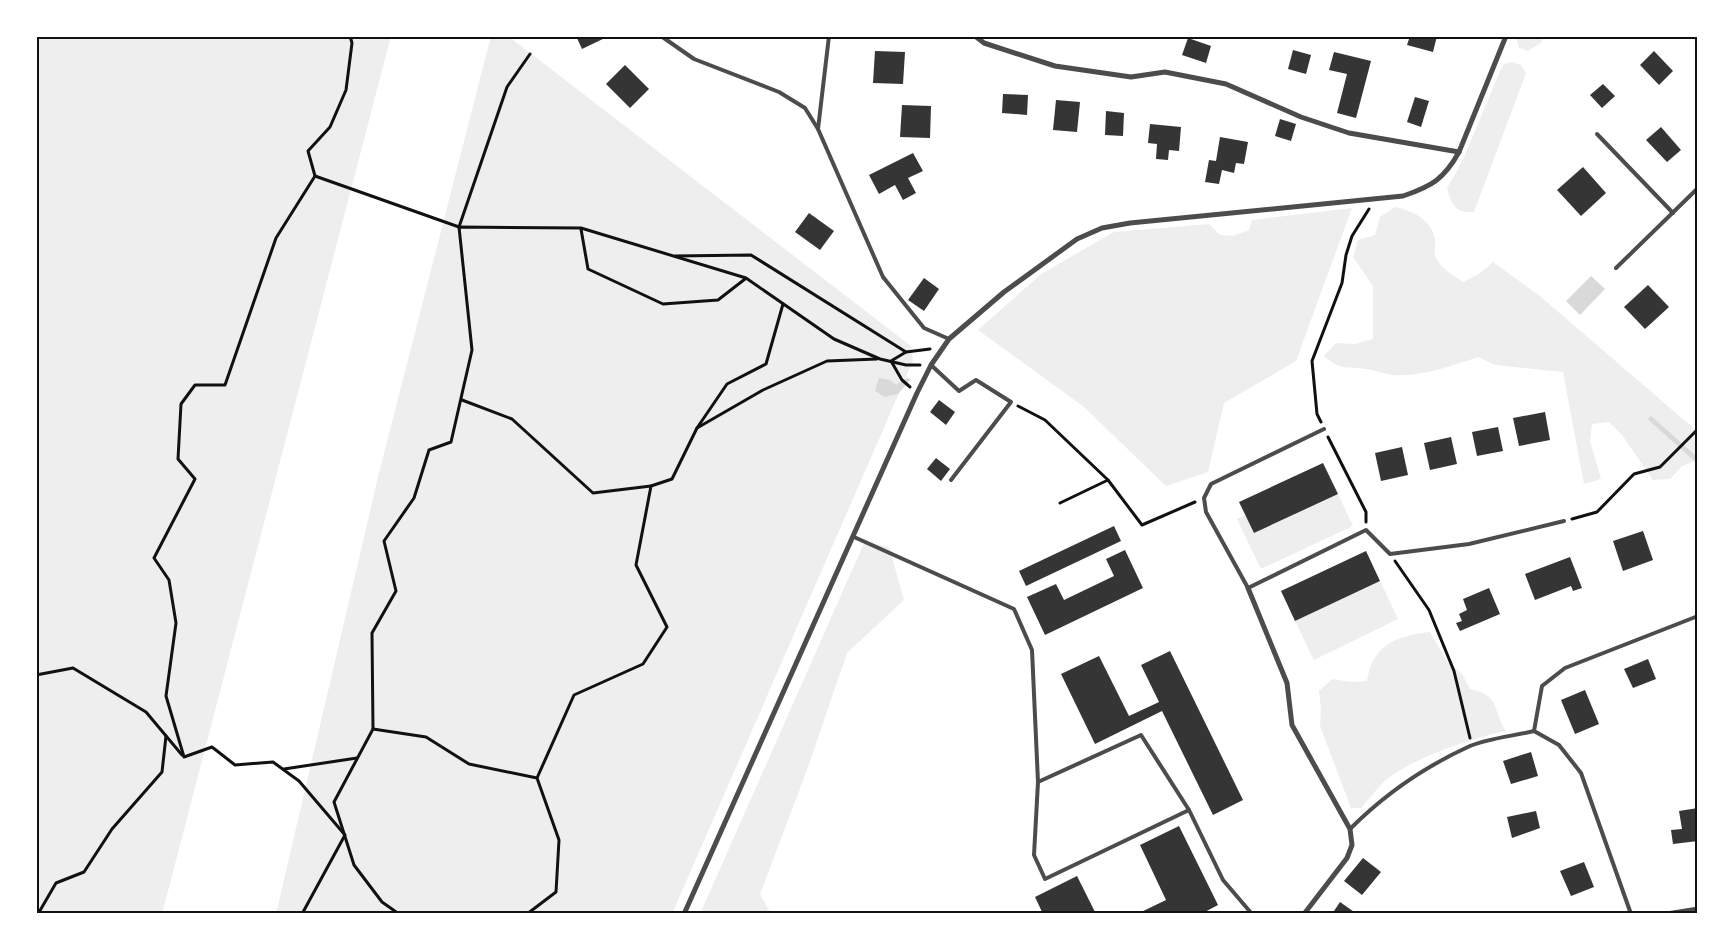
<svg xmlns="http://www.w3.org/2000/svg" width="1734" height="950" viewBox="0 0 1734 950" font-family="'Noto Sans',sans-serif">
  <rect width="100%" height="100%" fill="#fff"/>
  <!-- green -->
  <g fill="#eee">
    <path d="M36,36H391L162,914H36Z"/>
    <path d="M491,36H508L911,346L913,361L672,914H276L378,477Z"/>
    <path d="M1516,36H1544L1541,43L1528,51L1519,48Z"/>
    <path d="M1512,62L1521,65L1526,73L1474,212C1456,214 1451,203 1447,188L1462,162L1498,76L1504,64Z"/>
    <path d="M1395,207C1413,211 1431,219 1435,239C1436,244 1434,250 1435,255C1438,267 1453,275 1463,282L1479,274L1493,262L1541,297L1698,432V460L1682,466L1670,479L1653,480L1622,435L1609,422L1592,424L1590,441L1601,479L1584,484L1563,372L1495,365L1478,357C1451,366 1421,377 1392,375C1383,374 1375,370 1366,369C1344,366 1342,371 1324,356L1336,343L1355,344L1373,339V286L1353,257L1358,240L1375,235L1380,217Z"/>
    <path d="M1352,208L1296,361L1224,403L1208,472L1166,486L1084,407L978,330L1041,274L1114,232L1209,224L1220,235L1233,236L1249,230L1252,220Z"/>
    <path d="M1338,494L1353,526L1261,569L1237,519L1246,515L1255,533Z"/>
    <path d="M865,541L889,547L904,600L847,653L807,770L760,894L771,914H700Z"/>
    <path d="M1380,581L1398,619L1314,660L1295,621Z"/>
    <path d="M1430,632L1448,663L1462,674L1470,689C1501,696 1491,707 1506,731C1470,739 1417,756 1387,779C1378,787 1369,799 1361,808H1351L1320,726L1321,709L1319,691L1332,679L1350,682L1367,681C1373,644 1396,636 1430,632Z"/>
  </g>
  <!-- water -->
  <g fill="#d9d9d9">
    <path d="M1591,276L1605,289L1580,315L1566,301Z"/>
    <path d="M879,378L890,380L896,385L907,378L911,379L898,394L885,397L875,391Z"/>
  </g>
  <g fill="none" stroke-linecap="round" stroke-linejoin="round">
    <!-- stream -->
    <path stroke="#d9d9d9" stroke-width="5" d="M1651,419L1698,461"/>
  </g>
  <!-- building -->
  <g fill="#353535">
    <path d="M576,36H609L582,49Z"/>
    <path d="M1410,36H1437L1433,52L1407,45Z"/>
    <path d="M1188,38L1211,46L1206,63L1182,55Z"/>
    <path d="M1293,50L1311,55L1306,74L1288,69Z"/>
    <path d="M875,51L905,52L903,84L873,83Z"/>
    <path d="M1654,51L1673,71L1659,85L1640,65Z"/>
    <path d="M1334,52L1371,61L1356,118L1337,113L1347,74L1329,70Z"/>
    <path d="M625,65L649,89L630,108L606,84Z"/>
    <path d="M1603,84L1615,96L1602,108L1590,95Z"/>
    <path d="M1003,94L1028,95L1027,115L1002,113Z"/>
    <path d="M1415,97L1429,101L1421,127L1407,122Z"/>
    <path d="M1056,100L1080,102L1077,132L1053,130Z"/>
    <path d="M902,105L931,106L930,138L900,137Z"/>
    <path d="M1106,111L1124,113L1123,136L1105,135Z"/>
    <path d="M1280,119L1296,124L1291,141L1275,136Z"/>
    <path d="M1150,124L1181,127L1179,151L1169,150L1168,160L1156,159L1157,144L1148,143Z"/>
    <path d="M1661,127L1681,150L1667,162L1646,140Z"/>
    <path d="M1220,137L1248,142L1244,164L1236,163L1234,173L1222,170L1219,184L1205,182L1209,160L1216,161Z"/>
    <path d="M913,153L923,171L908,178L916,193L903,200L895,185L879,194L869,175Z"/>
    <path d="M1583,167L1606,193L1581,216L1557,190Z"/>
    <path d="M809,213L834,231L820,250L795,232Z"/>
    <path d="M924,278L939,289L924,311L908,300Z"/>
    <path d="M1648,285L1669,307L1645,329L1624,307Z"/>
    <path d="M939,400L955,412L946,425L930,412Z"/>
    <path d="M1545,412L1550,440L1519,446L1513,418Z"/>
    <path d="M1498,427L1503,451L1477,456L1472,432Z"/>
    <path d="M1451,437L1457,464L1430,470L1424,443Z"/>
    <path d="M1402,447L1408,475L1381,481L1375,453Z"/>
    <path d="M936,458L950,469L941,481L927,469Z"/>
    <path d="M1323,463L1338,494L1254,533L1239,502Z"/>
    <path d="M1114,526L1121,541L1026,586L1019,571Z"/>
    <path d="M1643,531L1653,560L1623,571L1613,541Z"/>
    <path d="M1125,550L1143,588L1045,635L1027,597L1056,584L1064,600L1114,576L1106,559Z"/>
    <path d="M1366,551L1380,581L1295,621L1281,591Z"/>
    <path d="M1570,557L1582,588L1573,591L1571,586L1535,600L1525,574Z"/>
    <path d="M1489,588L1500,614L1460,631L1456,623L1462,621L1459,614L1467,610L1463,599Z"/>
    <path d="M1170,651L1243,800L1213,815L1162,711L1095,744L1061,674L1099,656L1129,716L1159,702L1141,665Z"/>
    <path d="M1648,659L1656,679L1633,688L1624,669Z"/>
    <path d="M1585,690L1599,724L1575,734L1561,700Z"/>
    <path d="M1531,752L1538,776L1511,784L1503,761Z"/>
    <path d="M1698,808V841L1673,844L1671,830L1682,829L1679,811Z"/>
    <path d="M1536,811L1540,828L1512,838L1507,817Z"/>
    <path d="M1179,826L1218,905L1201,914H1137L1166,900L1140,845Z"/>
    <path d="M1363,858L1381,872L1362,895L1344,881Z"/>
    <path d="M1584,862L1594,887L1571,896L1560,871Z"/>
    <path d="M1077,876L1096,914H1043L1035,897Z"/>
    <path d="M1340,902L1357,914H1332Z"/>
  </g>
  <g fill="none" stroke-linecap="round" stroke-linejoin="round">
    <!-- path -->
    <g stroke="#111" stroke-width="3">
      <path d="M315,176L308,151L330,127L346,90L352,43L350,36"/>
      <path d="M581,229L588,269L663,304L718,300L745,279"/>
      <path d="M675,256L751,255L906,352"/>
      <path d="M910,387L902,380L891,361L906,352L930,349"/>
      <path d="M462,400L512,419L593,493L651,486"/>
      <path d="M1018,406L1045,420L1108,480L1142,525L1195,502"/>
      <path d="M1321,422L1317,414L1312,361L1342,283L1346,255L1352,236L1369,209"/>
      <path d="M697,428L763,390L827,361L877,359"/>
      <path d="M1328,437L1366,512V522"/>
      <path d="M1060,503L1108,480"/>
      <path d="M1572,519L1597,512L1634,474L1660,467L1698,429"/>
      <path d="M1395,561L1429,610L1454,671L1470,738"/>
      <path d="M36,675L73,668L146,712L182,755"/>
      <path d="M373,729L372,633L396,591L384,541L414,498L429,450L451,442L472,350L459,227L581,228L746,278L834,339L880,359L906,365H920"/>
      <path d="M284,769L357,758"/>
      <path d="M537,778L574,695L643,664L667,627L636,565L651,486L672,479L697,428L727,384L766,364L783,304"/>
      <path d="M38,914L56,883L84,872L112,829L162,772L166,736"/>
      <path d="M302,914L345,835L299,781L273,762L235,765L212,747L184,757L166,696L176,623L169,580L154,558L195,479L178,459L181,404L195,385H225L276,238L315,176L459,227L507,87L530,54"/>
      <path d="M399,914L382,902L354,865L334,802L373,729L426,737L469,764L537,778L559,840L556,892L527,914"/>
    </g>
    <!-- service -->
    <g stroke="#4c4c4c" stroke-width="4">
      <path d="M661,36L694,59L779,92L805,108L818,129L883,277L924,328L949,339"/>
      <path d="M818,129L829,36"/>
      <path d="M1597,134L1673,213"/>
      <path d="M1616,268L1698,188"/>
      <path d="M931,365L959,391L976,380L1011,402L951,480"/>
      <path d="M1324,429L1211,484L1204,498L1206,512L1248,588L1366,530L1390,554L1469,544L1564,521"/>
      <path d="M854,537L1014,609L1032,650L1038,782L1141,735L1189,810L1223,880L1252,914"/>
      <path d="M1534,731L1542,686L1565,668L1698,616"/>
      <path d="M1038,782L1034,855L1045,879L1189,810"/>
      <path d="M1350,829C1384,795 1426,766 1470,746C1489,738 1514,736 1534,731L1559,745L1581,773L1631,914"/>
    </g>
    <!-- minor -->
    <g stroke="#4c4c4c" stroke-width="5">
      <path d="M975,36L984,43L1055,66L1131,77L1165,72L1226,84L1301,117L1349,133L1459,152"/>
      <path d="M1248,588L1287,683L1292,725L1350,829L1352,845L1347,858L1304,914"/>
      <path d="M684,914L917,393L931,365L949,339L1004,292L1077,239L1102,228L1130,223L1403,196C1432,186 1444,179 1459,152L1506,36"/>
      <path d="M1667,914L1698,909"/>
    </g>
  </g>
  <!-- border -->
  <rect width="1734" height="950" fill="none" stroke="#ffffff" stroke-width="75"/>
  <rect x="38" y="38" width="1658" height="874" fill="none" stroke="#111" stroke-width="2"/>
</svg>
